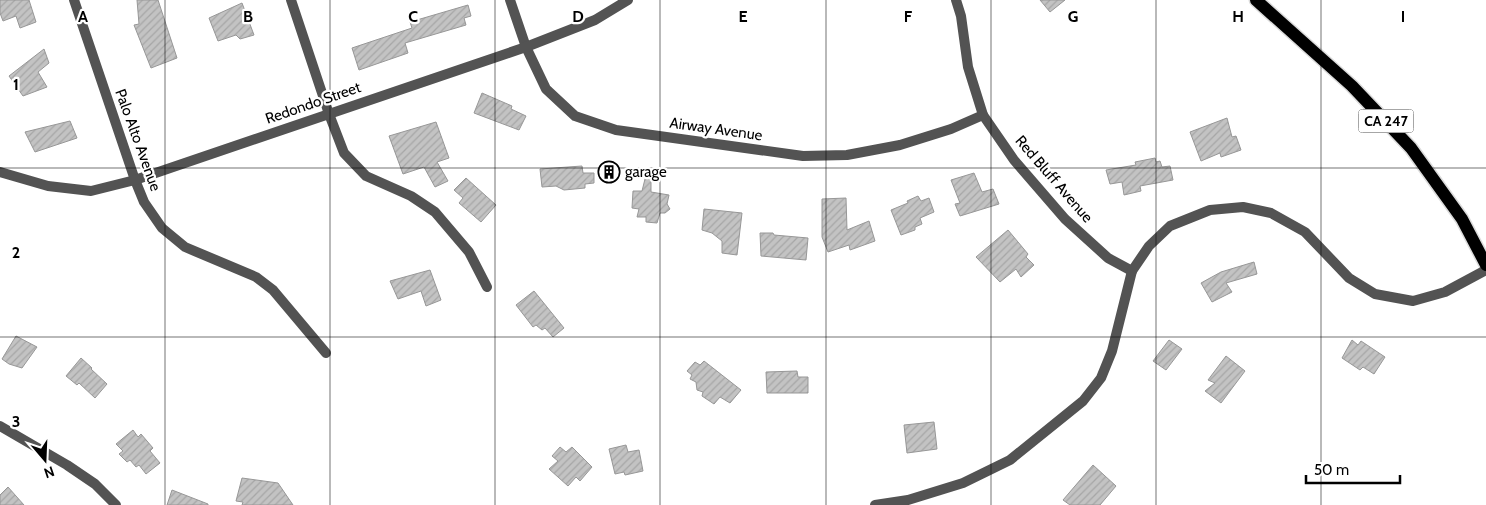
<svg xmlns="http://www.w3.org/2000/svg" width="1486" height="505" viewBox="0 0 1486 505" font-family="Cabin,sans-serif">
  <defs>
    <pattern id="building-hatch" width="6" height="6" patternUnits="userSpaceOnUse" patternTransform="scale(1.25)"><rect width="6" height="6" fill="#c3c3c3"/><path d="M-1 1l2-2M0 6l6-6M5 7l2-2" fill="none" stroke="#a6a6a6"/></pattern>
  </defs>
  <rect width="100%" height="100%" fill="#fff"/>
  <!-- building -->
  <g fill="url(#building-hatch)" stroke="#979797">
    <path d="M0,0H29L36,22L20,28L16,16L3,21L0,13Z"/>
    <path d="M137,0H158L177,58L151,68L134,25L139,24Z"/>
    <path d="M1040,0H1065L1050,12Z"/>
    <path d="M242,3L254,35L240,39L236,35L218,41L209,18Z"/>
    <path d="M468,5L471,16L464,18L466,25L405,43L408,53L359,70L352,48L412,28L410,22Z"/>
    <path d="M44,49L49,63L38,72L47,87L23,96L9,76Z"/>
    <path d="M482,93L512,106L511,109L526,116L519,130L474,113Z"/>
    <path d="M1227,118L1232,137L1236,136L1241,150L1221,157L1220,153L1201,161L1190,132Z"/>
    <path d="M70,121L77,138L35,152L25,132Z"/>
    <path d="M436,122L449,158L437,162L448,181L435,187L424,167L403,174L389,136Z"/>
    <path d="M1155,158L1156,162L1160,161L1162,167L1170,166L1173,180L1140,186L1141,191L1124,195L1122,182L1110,184L1106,170L1136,165L1135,162Z"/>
    <path d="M582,166L583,173H594V183L585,184V188L564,190L556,186L542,187L540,169Z"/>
    <path d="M647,171L651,172V192L669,195L667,204L670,209L665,213H660L657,223L646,222V217H637L639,209L632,208L633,191H642Z"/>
    <path d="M974,173L982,192L993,189L999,204L960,216L955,204L960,203L951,180Z"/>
    <path d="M466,178L496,205L481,222L459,203L463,198L454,190Z"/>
    <path d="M918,196L921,201L929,198L934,212L920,218L922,224L915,227V230L901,235L891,210L908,203L907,201Z"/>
    <path d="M846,198L847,230L869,221L875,241L850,250L849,245L828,252L822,237V199Z"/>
    <path d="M704,209L742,213L737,255L722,253V241L712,233L702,230Z"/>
    <path d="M1008,230L1028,254L1026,257L1034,265L1021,277L1016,269L1000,282L976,257Z"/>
    <path d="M760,233H773L774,235L808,238L806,260L761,256Z"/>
    <path d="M1254,262L1257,274L1226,283L1232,292L1212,302L1201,283L1221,272Z"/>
    <path d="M430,270L441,300L426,306L421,291L398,299L390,281Z"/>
    <path d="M534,291L564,328L553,337L545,328L542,330L536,325L533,327L516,305Z"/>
    <path d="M16,336L37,347L22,368L9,364L2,359Z"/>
    <path d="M1169,340L1182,349L1166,370L1153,361Z"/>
    <path d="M1352,340L1358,345L1361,341L1385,357L1374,374L1363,367L1360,370L1342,358Z"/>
    <path d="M1226,356L1245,371L1221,403L1205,391L1215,383L1208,380Z"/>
    <path d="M81,358L92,368L91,369L107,384L95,398L79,383L77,385L66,376Z"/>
    <path d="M704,361L741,390L730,403L720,397L714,404L702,396L703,392L697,390L696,382L690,379L692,375L687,371L695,362L700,365Z"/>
    <path d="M797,371L798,377H808V393H767L766,372Z"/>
    <path d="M934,422L937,449L907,453L904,425Z"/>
    <path d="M133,430L138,437L141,434L153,448L150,451L160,463L146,474L139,465L136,467L130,460L127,462L119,454L123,451L116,444Z"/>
    <path d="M626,445L628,452L639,450L643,471L625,475L624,472L615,474L609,449Z"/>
    <path d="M560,447L566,452L572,447L592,467L580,481L576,477L568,486L549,469L558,461L552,456Z"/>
    <path d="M1093,465L1116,486L1100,505H1070L1063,500Z"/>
    <path d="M242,478L278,483L293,505H242L243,502L236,501Z"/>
    <path d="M8,487L24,505H0V495Z"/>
    <path d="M172,490L208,504V505H167Z"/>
  </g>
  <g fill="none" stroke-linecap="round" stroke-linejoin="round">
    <!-- primary casing -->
    <g stroke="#dbdbdb" stroke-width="15">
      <path id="primary" d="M1256,0L1352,86L1411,148L1462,219L1486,265"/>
    </g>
    <!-- street -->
    <g stroke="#535353" stroke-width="10">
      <path d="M74,0L135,180L144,202L162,228L185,247L256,277L273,290L326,353"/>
      <path d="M291,0L329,114L344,153L366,176L411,196L435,212L469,252L487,287"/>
      <path d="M510,0L526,47L546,89L575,116L616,130L803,156L847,155L900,145L951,129L983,115"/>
      <path d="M956,0L961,16L968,67L983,115L1014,160L1065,219L1108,258L1132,271"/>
      <path d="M0,172L48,186L91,191L135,180L526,47L595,20L628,0"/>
      <path d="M0,426L67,465L95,484L116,505"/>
      <path d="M875,505L908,500L963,483L1010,460L1083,401L1101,378L1112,351L1132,271L1149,246L1170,226L1210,210L1243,207L1271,213L1305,232L1349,278L1375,294L1413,301L1445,292L1486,270"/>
    </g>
    <!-- primary -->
    <use href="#primary" stroke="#000" stroke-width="12"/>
  </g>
  <!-- grid -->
  <path fill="none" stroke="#000" stroke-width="1" stroke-opacity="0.55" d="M165,0V505M330,0V505M495,0V505M660,0V505M826,0V505M991,0V505M1156,0V505M1321,0V505M0,168H1486M0,337H1486"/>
  <!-- icons -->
  <defs>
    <g id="building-ring" transform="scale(1.125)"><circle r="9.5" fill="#fff" stroke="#000" stroke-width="1.5"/><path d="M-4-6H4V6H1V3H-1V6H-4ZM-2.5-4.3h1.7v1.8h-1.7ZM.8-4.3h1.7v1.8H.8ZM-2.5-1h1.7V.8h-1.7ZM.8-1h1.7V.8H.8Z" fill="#000"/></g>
  </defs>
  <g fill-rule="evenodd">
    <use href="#building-ring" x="609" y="172"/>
  </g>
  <g text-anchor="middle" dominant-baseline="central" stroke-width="4.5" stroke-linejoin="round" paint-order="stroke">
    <!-- shield labels -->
    <rect fill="#fff" stroke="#4c4c4c" stroke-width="1" x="1358.5" y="109.5" width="55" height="23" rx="4"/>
    <g font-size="14" font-weight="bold" fill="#000">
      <text x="1386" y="121">CA 247</text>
    </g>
    <!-- street labels -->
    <g font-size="15" fill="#000" stroke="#fff">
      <text transform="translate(313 103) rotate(-19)">Redondo Street</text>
      <text transform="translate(716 129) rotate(8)">Airway Avenue</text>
      <text transform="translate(138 140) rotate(70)">Palo Alto Avenue</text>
      <text transform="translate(1054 179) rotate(49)">Red Bluff Avenue</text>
    </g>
    <!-- poi labels -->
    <g font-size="15" fill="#000" stroke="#fff" text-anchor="start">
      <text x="625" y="172">garage</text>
    </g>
  </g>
  <g font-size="16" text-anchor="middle" font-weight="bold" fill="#000" stroke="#fff" stroke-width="4.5" stroke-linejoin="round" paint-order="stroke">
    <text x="83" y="22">A</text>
    <text x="248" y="22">B</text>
    <text x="413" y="22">C</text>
    <text x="578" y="22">D</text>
    <text x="743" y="22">E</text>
    <text x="908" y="22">F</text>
    <text x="1073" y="22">G</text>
    <text x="1238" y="22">H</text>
    <text x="1403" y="22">I</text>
    <text x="16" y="90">1</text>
    <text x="16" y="258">2</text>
    <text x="16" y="427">3</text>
  </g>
  <!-- north arrow -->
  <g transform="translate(45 460) rotate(161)" stroke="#ffffff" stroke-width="4" paint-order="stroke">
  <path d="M0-4L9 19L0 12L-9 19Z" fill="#000000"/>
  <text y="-8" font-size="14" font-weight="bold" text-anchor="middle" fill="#000000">N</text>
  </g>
  <!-- scale -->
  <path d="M1306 475v8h94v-8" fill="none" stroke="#000000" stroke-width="2.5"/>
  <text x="1314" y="475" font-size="15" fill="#000000" stroke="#ffffff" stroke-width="4" paint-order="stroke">50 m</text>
</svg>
